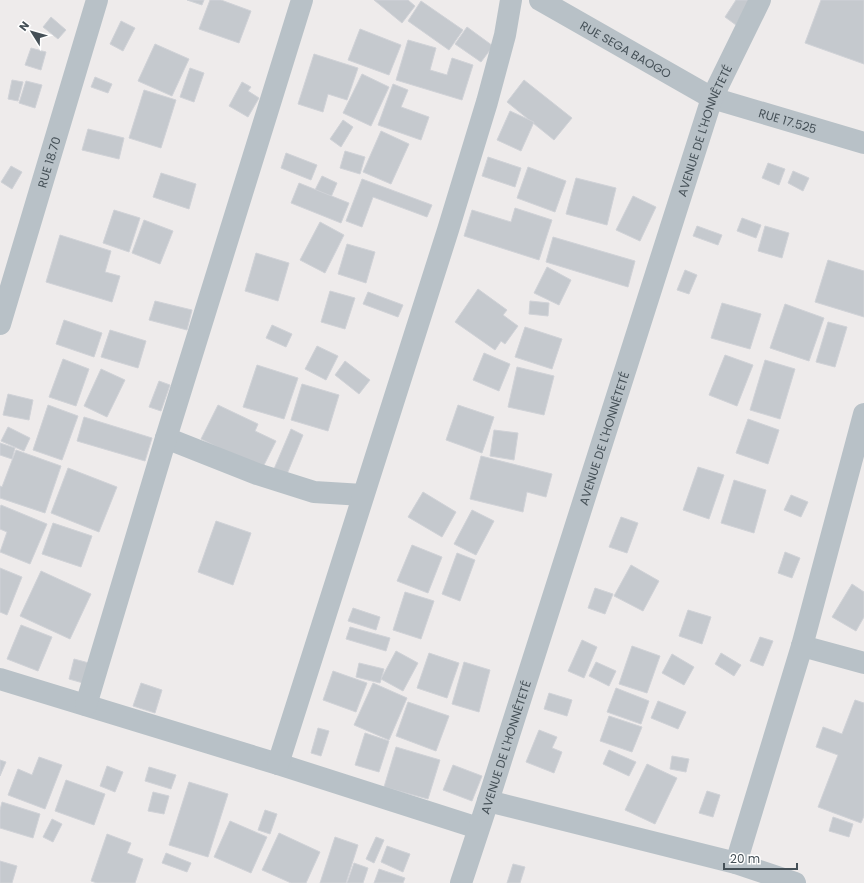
<svg xmlns="http://www.w3.org/2000/svg" width="864" height="883" viewBox="0 0 864 883" font-family="Poppins,sans-serif">
  <rect width="100%" height="100%" fill="#eeebeb"/>
  <!-- building -->
  <g fill="#c5c9ce" stroke="#d0d2d7">
    <path d="M187,0H204L202,5Z"/>
    <path d="M210,0H221L251,11L239,43L199,29Z"/>
    <path d="M374,0H408L415,6L402,23Z"/>
    <path d="M736,0H750L736,25L725,17Z"/>
    <path d="M821,0H864V64L805,43Z"/>
    <path d="M421,1L463,30L449,50L408,21Z"/>
    <path d="M51,17L66,30L58,39L43,27Z"/>
    <path d="M121,21L135,28L123,51L110,44Z"/>
    <path d="M467,27L493,46L481,62L455,44Z"/>
    <path d="M360,29L401,45L389,75L348,60Z"/>
    <path d="M408,40L436,48L430,70L447,75L452,58L473,65L462,100L396,80Z"/>
    <path d="M155,44L189,59L172,96L138,81Z"/>
    <path d="M31,48L46,52L41,70L25,65Z"/>
    <path d="M314,54L358,68L347,100L328,94L323,112L298,104Z"/>
    <path d="M190,68L204,73L194,102L180,97Z"/>
    <path d="M362,74L389,87L371,126L343,113Z"/>
    <path d="M95,77L112,84L108,93L91,87Z"/>
    <path d="M12,80L23,82L18,101L8,99Z"/>
    <path d="M524,80L572,118L554,140L507,102Z"/>
    <path d="M26,81L42,85L35,108L19,103Z"/>
    <path d="M242,82L251,87L248,91L259,98L248,117L229,106Z"/>
    <path d="M393,84L408,90L401,107L429,117L421,140L378,125Z"/>
    <path d="M144,90L176,100L161,148L129,138Z"/>
    <path d="M510,111L534,122L521,151L497,140Z"/>
    <path d="M343,120L353,127L341,147L330,139Z"/>
    <path d="M88,129L124,138L119,159L82,150Z"/>
    <path d="M381,131L409,144L391,184L363,172Z"/>
    <path d="M345,151L365,157L360,174L340,168Z"/>
    <path d="M286,153L317,165L311,180L281,168Z"/>
    <path d="M488,157L521,168L515,187L482,176Z"/>
    <path d="M768,163L785,169L779,185L762,178Z"/>
    <path d="M11,166L22,172L12,189L1,182Z"/>
    <path d="M528,167L566,181L555,212L517,198Z"/>
    <path d="M793,171L809,178L803,191L788,183Z"/>
    <path d="M161,173L196,184L189,209L153,197Z"/>
    <path d="M322,176L337,183L331,197L315,190Z"/>
    <path d="M576,178L616,188L607,225L566,214Z"/>
    <path d="M362,179L432,205L427,217L373,197L362,227L346,221Z"/>
    <path d="M299,183L349,203L341,223L291,203Z"/>
    <path d="M633,196L656,207L640,241L616,230Z"/>
    <path d="M515,208L552,220L539,260L464,236L472,210L511,222Z"/>
    <path d="M114,210L140,218L129,252L103,243Z"/>
    <path d="M742,218L761,225L756,238L737,231Z"/>
    <path d="M144,220L173,231L160,264L132,253Z"/>
    <path d="M320,222L344,235L325,273L300,260Z"/>
    <path d="M697,226L722,235L718,245L693,236Z"/>
    <path d="M765,226L789,233L782,258L758,251Z"/>
    <path d="M60,235L111,251L105,272L120,276L112,302L46,282Z"/>
    <path d="M553,237L635,261L628,287L546,262Z"/>
    <path d="M347,244L375,252L366,283L338,274Z"/>
    <path d="M256,253L289,263L278,301L245,291Z"/>
    <path d="M828,260L864,271V317L815,302Z"/>
    <path d="M547,267L571,280L559,305L534,293Z"/>
    <path d="M685,270L697,275L689,294L677,290Z"/>
    <path d="M478,289L507,310L503,315L518,326L505,344L501,341L495,350L455,322Z"/>
    <path d="M330,291L355,298L345,329L321,322Z"/>
    <path d="M368,292L403,305L398,317L363,304Z"/>
    <path d="M155,301L192,310L187,330L149,320Z"/>
    <path d="M530,301L549,303L548,316L529,314Z"/>
    <path d="M722,303L761,314L750,349L711,338Z"/>
    <path d="M785,304L824,318L809,361L770,348Z"/>
    <path d="M64,320L102,333L94,357L56,344Z"/>
    <path d="M828,322L847,327L835,367L816,362Z"/>
    <path d="M272,325L292,334L286,347L266,338Z"/>
    <path d="M525,327L562,339L552,369L515,357Z"/>
    <path d="M110,330L146,341L138,368L101,357Z"/>
    <path d="M317,346L338,356L326,380L305,369Z"/>
    <path d="M484,353L510,364L499,391L473,380Z"/>
    <path d="M725,355L753,365L737,406L709,395Z"/>
    <path d="M63,359L89,369L76,406L49,397Z"/>
    <path d="M765,360L795,369L780,419L750,410Z"/>
    <path d="M345,361L370,380L359,394L335,375Z"/>
    <path d="M257,365L298,378L284,419L243,407Z"/>
    <path d="M517,367L554,376L544,415L508,407Z"/>
    <path d="M101,369L125,380L107,417L84,406Z"/>
    <path d="M159,381L170,385L161,411L149,407Z"/>
    <path d="M302,384L339,395L328,431L291,420Z"/>
    <path d="M8,394L33,400L29,420L3,415Z"/>
    <path d="M48,405L78,416L62,460L33,450Z"/>
    <path d="M218,405L258,424L255,431L276,441L262,469L201,439Z"/>
    <path d="M458,405L494,417L482,453L446,440Z"/>
    <path d="M84,417L152,438L145,461L77,441Z"/>
    <path d="M748,419L779,430L768,464L736,453Z"/>
    <path d="M8,427L30,438L24,451L1,441Z"/>
    <path d="M291,429L303,435L287,474L274,469Z"/>
    <path d="M494,430L518,433L514,460L490,456Z"/>
    <path d="M0,443L15,448L12,459L0,455Z"/>
    <path d="M16,450L61,466L45,513L0,498V486L2,487Z"/>
    <path d="M481,456L552,474L546,497L527,492L523,512L470,499Z"/>
    <path d="M698,467L724,475L709,519L683,510Z"/>
    <path d="M68,468L117,487L99,532L51,513Z"/>
    <path d="M734,480L766,490L754,533L721,523Z"/>
    <path d="M423,492L456,512L442,537L408,517Z"/>
    <path d="M791,495L808,502L801,517L784,510Z"/>
    <path d="M1,505L47,524L30,564L0,552L7,532L0,529V508Z"/>
    <path d="M472,510L494,521L476,555L454,544Z"/>
    <path d="M621,517L638,523L627,553L609,547Z"/>
    <path d="M216,521L251,533L233,585L198,572Z"/>
    <path d="M53,523L92,536L81,567L42,554Z"/>
    <path d="M412,545L442,557L428,593L397,581Z"/>
    <path d="M785,552L800,558L792,578L778,573Z"/>
    <path d="M457,553L475,560L460,601L442,594Z"/>
    <path d="M631,565L659,581L643,611L614,596Z"/>
    <path d="M0,568L22,577L7,615L0,612Z"/>
    <path d="M41,571L91,594L70,639L20,616Z"/>
    <path d="M852,584L864,592V617L856,631L832,617Z"/>
    <path d="M595,588L613,594L605,614L588,608Z"/>
    <path d="M405,592L434,601L421,639L393,630Z"/>
    <path d="M353,608L380,617L376,630L348,621Z"/>
    <path d="M688,610L711,617L702,644L679,636Z"/>
    <path d="M21,625L52,637L38,671L7,659Z"/>
    <path d="M350,627L390,638L386,651L346,639Z"/>
    <path d="M760,637L773,641L763,666L750,661Z"/>
    <path d="M582,640L597,647L584,678L568,671Z"/>
    <path d="M632,646L660,656L647,693L619,684Z"/>
    <path d="M396,651L418,663L403,691L381,679Z"/>
    <path d="M429,653L459,663L447,698L417,688Z"/>
    <path d="M721,653L741,665L734,676L715,664Z"/>
    <path d="M672,654L694,667L684,685L662,673Z"/>
    <path d="M74,659L89,663L83,683L69,679Z"/>
    <path d="M464,662L490,670L479,712L452,704Z"/>
    <path d="M596,662L616,671L609,686L589,676Z"/>
    <path d="M359,663L384,669L380,683L356,677Z"/>
    <path d="M333,671L367,683L356,712L323,700Z"/>
    <path d="M141,683L162,690L155,713L133,706Z"/>
    <path d="M373,683L407,698L389,740L354,725Z"/>
    <path d="M616,688L649,701L641,724L607,712Z"/>
    <path d="M549,693L572,700L567,716L544,709Z"/>
    <path d="M855,700L864,703V816L861,823L818,807L838,755L816,747L823,727L842,734Z"/>
    <path d="M658,701L686,712L678,729L651,718Z"/>
    <path d="M408,702L449,716L436,751L396,736Z"/>
    <path d="M609,716L642,727L632,752L600,741Z"/>
    <path d="M318,728L329,731L321,756L311,753Z"/>
    <path d="M539,730L557,737L552,748L562,752L554,773L526,762Z"/>
    <path d="M365,733L389,741L379,772L355,765Z"/>
    <path d="M396,747L440,760L428,799L384,787Z"/>
    <path d="M609,750L636,762L629,776L603,764Z"/>
    <path d="M672,756L689,759L686,772L670,769Z"/>
    <path d="M39,757L62,765L45,809L8,795L18,769L32,775Z"/>
    <path d="M0,760L6,762L0,776Z"/>
    <path d="M647,764L677,778L655,824L625,810Z"/>
    <path d="M453,765L482,776L472,801L443,790Z"/>
    <path d="M107,766L123,772L115,792L100,786Z"/>
    <path d="M149,767L176,775L171,789L145,781Z"/>
    <path d="M66,780L105,794L94,825L55,811Z"/>
    <path d="M189,782L228,794L208,857L169,845Z"/>
    <path d="M707,791L720,795L713,817L699,813Z"/>
    <path d="M153,792L169,796L164,814L148,811Z"/>
    <path d="M2,802L40,814L33,838L0,828V810Z"/>
    <path d="M265,810L277,814L270,834L258,830Z"/>
    <path d="M833,817L853,824L849,837L829,831Z"/>
    <path d="M52,819L62,824L53,842L43,837Z"/>
    <path d="M230,821L267,837L251,873L214,857Z"/>
    <path d="M279,833L320,852L306,883H291L262,870Z"/>
    <path d="M107,834L131,843L127,853L143,859L135,883H97L91,881Z"/>
    <path d="M335,837L358,845L346,883H320Z"/>
    <path d="M376,837L384,840L374,863L366,859Z"/>
    <path d="M387,846L410,854L403,872L381,862Z"/>
    <path d="M166,853L191,863L187,872L162,863Z"/>
    <path d="M0,861L17,866L12,883H0Z"/>
    <path d="M354,863L368,868L363,883H347Z"/>
    <path d="M513,864L525,867L520,883H507Z"/>
    <path d="M379,869L405,878L403,883H374Z"/>
  </g>
  <g fill="none" stroke-linecap="round" stroke-linejoin="round">
    <!-- street -->
    <g stroke="#b8c1c7" stroke-width="22">
      <path id="s1" d="M540,0L712,98L864,143"/>
      <path id="s2" d="M0,324L97,0"/>
      <path d="M166,438L257,474L314,492L363,495"/>
      <path d="M802,646L864,663"/>
      <path d="M0,679L278,764L478,828"/>
      <path d="M86,705L166,438L302,0"/>
      <path d="M278,764L448,230L487,102L505,35L511,0"/>
      <path d="M488,801L736,863L795,883"/>
      <path d="M736,863L802,646L864,414"/>
      <path id="s3" d="M461,883L488,801L712,98L760,0"/>
    </g>
  </g>
  <g text-anchor="middle" dominant-baseline="central" stroke-width="4" stroke-linejoin="round" paint-order="stroke">
    <!-- street labels -->
    <g font-size="12" fill="#455057" stroke="#fff">
      <text stroke="none"><textPath href="#s1" startOffset="99">RUE SEGA BAOGO</textPath></text>
      <text stroke="none"><textPath href="#s1" startOffset="277">RUE 17.525</textPath></text>
      <text stroke="none"><textPath href="#s3" startOffset="791">AVENUE DE L'HONNÊTETÉ</textPath></text>
      <text stroke="none"><textPath href="#s2" startOffset="169">RUE 18.70</textPath></text>
      <text stroke="none"><textPath href="#s3" startOffset="467">AVENUE DE L'HONNÊTETÉ</textPath></text>
      <text stroke="none"><textPath href="#s3" startOffset="143">AVENUE DE L'HONNÊTETÉ</textPath></text>
    </g>
  </g>
  <!-- north arrow -->
  <g transform="translate(32 32) rotate(307)" stroke="#ffffff" stroke-width="3" paint-order="stroke">
  <path d="M0-3L7 15L0 10L-7 15Z" fill="#455057"/>
  <text y="-6" font-size="11" font-weight="bold" text-anchor="middle" fill="#455057">N</text>
  </g>
  <!-- scale -->
  <path d="M724 863v6h73v-6" fill="none" stroke="#455057" stroke-width="2"/>
  <text x="730" y="863" font-size="12" fill="#455057" stroke="#ffffff" stroke-width="3" paint-order="stroke">20 m</text>
</svg>
